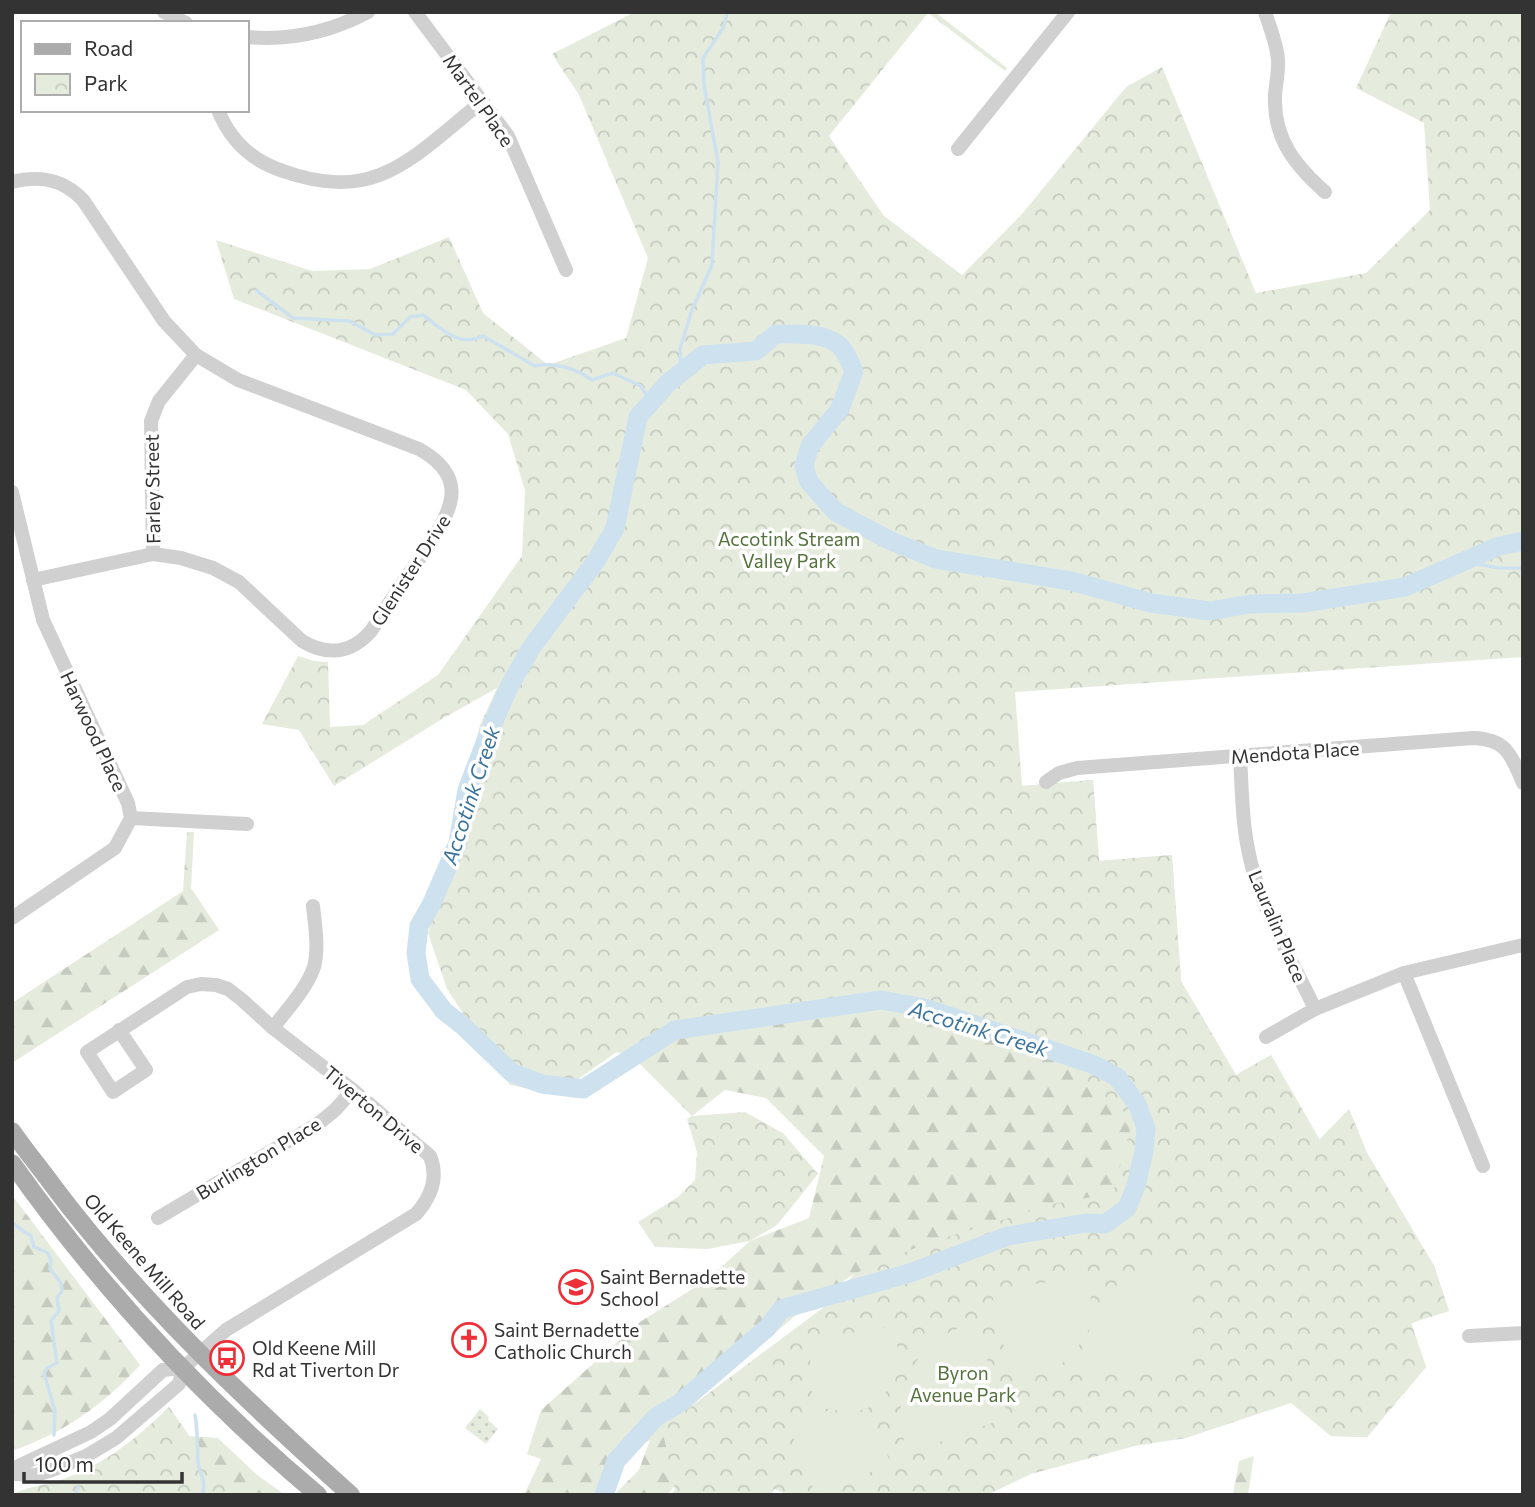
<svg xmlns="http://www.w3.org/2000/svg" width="1535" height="1507" viewBox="0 0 1535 1507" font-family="Commissioner,sans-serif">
  <defs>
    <pattern id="grass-dots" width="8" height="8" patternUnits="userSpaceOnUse" patternTransform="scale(1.75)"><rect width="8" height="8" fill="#e5ecde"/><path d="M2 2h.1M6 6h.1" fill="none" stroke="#c5cbbf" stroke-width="1.8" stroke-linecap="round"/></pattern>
    <pattern id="forest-firs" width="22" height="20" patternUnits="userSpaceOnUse" patternTransform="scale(1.75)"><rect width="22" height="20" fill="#e5ecde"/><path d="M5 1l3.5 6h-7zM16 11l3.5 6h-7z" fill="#c5cbbf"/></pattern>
    <pattern id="park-crowns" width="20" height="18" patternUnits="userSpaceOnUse" patternTransform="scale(1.75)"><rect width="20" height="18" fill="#e5ecde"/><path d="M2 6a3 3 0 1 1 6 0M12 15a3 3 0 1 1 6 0" fill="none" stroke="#c5cbbf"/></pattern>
  </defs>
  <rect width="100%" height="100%" fill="#fff"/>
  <!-- grass -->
  <path fill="url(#grass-dots)" d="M480,1409L489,1417L488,1420L498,1429L486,1444L465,1428Z"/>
  <!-- forest -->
  <g fill="url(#forest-firs)">
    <path d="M1006,674L1022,786L1093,780L1099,861L1172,855L1181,981L1236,1075L1271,1055L1319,1140L1349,1109L1367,1153L1434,1266L1449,1311L1411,1323L1426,1367L1367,1437L1331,1436L1291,1402L854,1274L815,1300L697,1396L667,1430L677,1483L667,1495H614L639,1470L650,1440L616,1461L602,1495H524L541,1459L527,1454L541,1410L640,1322L708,1279L750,1241L809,1218L824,1156L766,1098L725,1090L692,1116L632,1056L503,1024Z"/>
    <path d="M187,832H194L191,888L219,930L12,1063V1003L183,891Z"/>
    <path d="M12,1195L140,1365C104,1405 63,1433 12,1451Z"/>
    <path d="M169,1407L189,1436L218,1438L256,1474L285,1495H12C25,1487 48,1485 64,1479C105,1464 138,1438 169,1407Z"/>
    <path d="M1254,1456L1248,1495H1233L1239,1461Z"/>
  </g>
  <!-- park -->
  <g fill="url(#park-crowns)">
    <path d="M635,12H935L1007,68L1005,71L928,13L829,136L884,216L962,275L1022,214L1126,87L1162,67L1256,293L1366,273L1430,210L1424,123L1356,88L1391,12H1523V657L1015,692L1022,786L1093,780L1099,861L1172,855L1181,981L1236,1075L1271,1055L1320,1140L1332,1134L1349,1109L1367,1153L1434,1266L1449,1311L1411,1323L1426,1367L1367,1437L1331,1436L1291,1403L1186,1438L1135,1446L1031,1474L987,1495H788L774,1489L771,1495H670L675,1490L662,1428L828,1304L854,1274L922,1245L1053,1204L1113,1193L1133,1119L1059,1058L851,1002L689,1021L628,1044L557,1094L510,1085L447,989L428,933L480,725L497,688L442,719L334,786L299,730L262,724L298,656L314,661L328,662L330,727L363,725L438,675L522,556L525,491L508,434L466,390L234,299L216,240L312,271L370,269L449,237L483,313L548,365L626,338L648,258L579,95L552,54Z"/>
    <path d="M745,1112L783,1133L818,1174L777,1225L750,1241L707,1249L655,1247L638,1222L678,1197L695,1180L697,1152L687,1119L692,1116Z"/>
    <path d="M169,1407L231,1495H12C25,1487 48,1485 64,1479C105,1464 138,1438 169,1407Z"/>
  </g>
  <!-- pitch -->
  <g fill="#e5ecde">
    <path d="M1186,1259L1191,1359L1187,1364L1088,1374C1087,1363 1085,1351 1087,1340C1096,1287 1136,1264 1186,1259Z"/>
    <path d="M1091,1275C1092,1304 1089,1354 1056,1366L1010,1375L992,1295L997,1290Z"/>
    <path d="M972,1321L1009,1417L909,1453C895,1425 899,1384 918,1359C931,1341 953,1330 972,1321Z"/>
    <path d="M892,1326C894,1334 898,1344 898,1353C898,1372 887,1400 868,1408C852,1415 829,1409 813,1406L809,1340Z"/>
    <path d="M815,1410C860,1415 874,1419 891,1464L815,1493L785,1416Z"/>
  </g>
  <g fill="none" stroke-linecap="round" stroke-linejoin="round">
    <!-- stream -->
    <g stroke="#cde1ef" stroke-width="3.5">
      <path d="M257,291L293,318L350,321L375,335L393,334L410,317L423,315C442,329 459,348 483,336L535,366C553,361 577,369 592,380L613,373L641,386L651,403"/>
      <path d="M681,372L680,349L692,310L712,265L718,162L704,85L703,58L724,27L727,12"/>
      <path d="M1462,561L1499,568H1523"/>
      <path d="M12,1223L31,1236L34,1247L48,1253L51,1260L50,1269L61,1283L62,1291L57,1298L59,1311L51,1321L57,1363L47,1368L44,1373L55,1411L54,1435"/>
      <path d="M195,1415C198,1431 197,1446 198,1462C199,1476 206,1474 203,1495"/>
      <path d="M76,1495L78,1487"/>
    </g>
    <!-- river -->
    <path stroke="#cde1ef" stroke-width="19" d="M604,1495L616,1461L656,1417L680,1403L767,1328L782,1309L913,1272L1008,1236L1086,1223L1105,1224L1127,1208L1136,1186L1144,1151L1146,1128L1137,1104L1117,1077L1092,1064L925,1008L881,1000L675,1030L583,1089L542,1084L512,1073L462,1025L444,1011L420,979L416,953L419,926L431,905L458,843L467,790L490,730L509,687L531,648L596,561L615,528L638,417L667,384L703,355L756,351L776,334C796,334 823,332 839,345C846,351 850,363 854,371L840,409L810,446L804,466L809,482L836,512L891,541L936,559L1071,581L1151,603L1210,611L1250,604L1303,603L1405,587L1499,546L1523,541"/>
    <!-- minor -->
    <g stroke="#d0d0d0" stroke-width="14">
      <path d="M164,12L186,23"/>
      <path d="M415,12L508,136L566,270"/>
      <path d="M1265,12C1270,28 1277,44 1278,60C1279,73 1275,86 1275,98C1274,140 1296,166 1325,192"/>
      <path d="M247,37C289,41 330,32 368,12"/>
      <path d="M218,110C230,140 252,161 283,171C378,205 413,156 483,101"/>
      <path d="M958,149L1068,12"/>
      <path d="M12,182C40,175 63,179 83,200L164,321L196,355L238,380L419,449C478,482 444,521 417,562C401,585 386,608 371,631C351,654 327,656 302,641L239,582L213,568L181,558L153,554L33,580"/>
      <path d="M12,492L43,620L128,803L131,818L115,848L12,918"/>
      <path d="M153,554L151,421L159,401L196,355"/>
      <path d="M1240,757C1242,789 1242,823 1249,854C1259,905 1293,962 1315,1009"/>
      <path d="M1046,782L1059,773L1077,768L1473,738C1507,739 1511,755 1523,783"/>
      <path d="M131,818L247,824"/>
      <path d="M1404,973L1483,1166"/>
      <path d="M273,1028C287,1009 306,990 314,967C319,948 315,925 313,906"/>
      <path d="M1266,1037L1315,1009L1404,973L1523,945"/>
      <path d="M158,1218L319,1123L335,1110L353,1090"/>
      <path d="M1469,1336L1523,1333"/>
      <path d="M12,1469L91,1432L110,1419L163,1370L183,1368L226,1330L416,1214C431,1197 439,1178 430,1156L353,1090L273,1028L241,999L228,989L216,985L201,984L187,987L87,1052L113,1092L146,1070L119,1030"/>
      <path d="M12,1474L36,1475L52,1470L86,1456L116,1438L179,1384L183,1368"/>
    </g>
    <!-- major -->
    <g stroke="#ababab" stroke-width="18">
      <path d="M12,1131C25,1150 40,1168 54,1187C140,1301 244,1399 351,1495"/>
      <path d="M12,1163C99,1286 203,1398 318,1495"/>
    </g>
  </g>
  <!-- icons -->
  <defs>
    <g id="school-ring" transform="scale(1.75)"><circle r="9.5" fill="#fff" stroke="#ef2f38" stroke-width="1.5"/><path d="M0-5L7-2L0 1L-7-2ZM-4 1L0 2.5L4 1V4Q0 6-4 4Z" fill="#ef2f38"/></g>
    <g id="church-ring" transform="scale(1.75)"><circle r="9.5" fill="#fff" stroke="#ef2f38" stroke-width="1.5"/><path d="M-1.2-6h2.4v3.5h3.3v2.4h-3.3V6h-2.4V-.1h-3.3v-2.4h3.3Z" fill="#ef2f38"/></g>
    <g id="bus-ring" transform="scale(1.75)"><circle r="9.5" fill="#fff" stroke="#ef2f38" stroke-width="1.5"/><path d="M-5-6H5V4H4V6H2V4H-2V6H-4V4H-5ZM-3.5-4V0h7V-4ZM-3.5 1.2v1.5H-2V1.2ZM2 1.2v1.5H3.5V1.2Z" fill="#ef2f38"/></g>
  </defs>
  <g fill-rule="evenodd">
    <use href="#school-ring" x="576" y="1287"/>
    <use href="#church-ring" x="469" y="1340"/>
    <use href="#bus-ring" x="227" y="1358"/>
  </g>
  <g text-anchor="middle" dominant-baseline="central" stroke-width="7" stroke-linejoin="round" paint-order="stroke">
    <!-- street labels -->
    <g font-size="19" fill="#333" stroke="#fff">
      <text transform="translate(479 100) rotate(55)">Martel Place</text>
      <text transform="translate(152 489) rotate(-91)">Farley Street</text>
      <text transform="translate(410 570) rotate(-57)">Glenister Drive</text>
      <text transform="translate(94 731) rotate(65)">Harwood Place</text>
      <text transform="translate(1295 752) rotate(-4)">Mendota Place</text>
      <text transform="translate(1278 926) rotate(67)">Lauralin Place</text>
      <text transform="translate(374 1109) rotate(40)">Tiverton Drive</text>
      <text transform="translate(258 1158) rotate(-31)">Burlington Place</text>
      <text transform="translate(145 1261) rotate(49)">Old Keene Mill Road</text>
    </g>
    <!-- park labels -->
    <g font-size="19" fill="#54723c" stroke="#fff">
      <text x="789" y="538">Accotink Stream<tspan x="789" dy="22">Valley Park</tspan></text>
      <text x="963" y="1372">Byron<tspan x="963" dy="22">Avenue Park</tspan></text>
    </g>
    <!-- poi labels -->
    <g font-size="19" fill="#333" stroke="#fff" text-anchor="start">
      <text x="600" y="1276">Saint Bernadette<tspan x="600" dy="22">School</tspan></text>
      <text x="494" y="1329">Saint Bernadette<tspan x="494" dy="22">Catholic Church</tspan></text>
      <text x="252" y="1347">Old Keene Mill<tspan x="252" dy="22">Rd at Tiverton Dr</tspan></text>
    </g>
    <!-- water labels -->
    <g font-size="21" font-style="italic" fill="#3a739b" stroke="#fff">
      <text transform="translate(470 795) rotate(-72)">Accotink Creek</text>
      <text transform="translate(979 1028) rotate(17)">Accotink Creek</text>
    </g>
  </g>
  <!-- border -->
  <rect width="1535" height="1507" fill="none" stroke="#333333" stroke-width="28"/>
  <!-- legend -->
  <rect x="21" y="21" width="228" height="91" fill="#ffffff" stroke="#adadad" stroke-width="2"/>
  <rect x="35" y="44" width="35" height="10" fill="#ababab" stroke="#adadad" stroke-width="2"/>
  <text x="84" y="56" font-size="21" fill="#333333">Road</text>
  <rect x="35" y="74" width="35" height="21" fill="url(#park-crowns)" stroke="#adadad" stroke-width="2"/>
  <text x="84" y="91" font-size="21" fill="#333333">Park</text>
  <!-- scale -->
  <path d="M24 1472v10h158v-10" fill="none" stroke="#333333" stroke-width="3.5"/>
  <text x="35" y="1472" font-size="21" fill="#333333" stroke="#ffffff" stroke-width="5" paint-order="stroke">100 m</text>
</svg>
